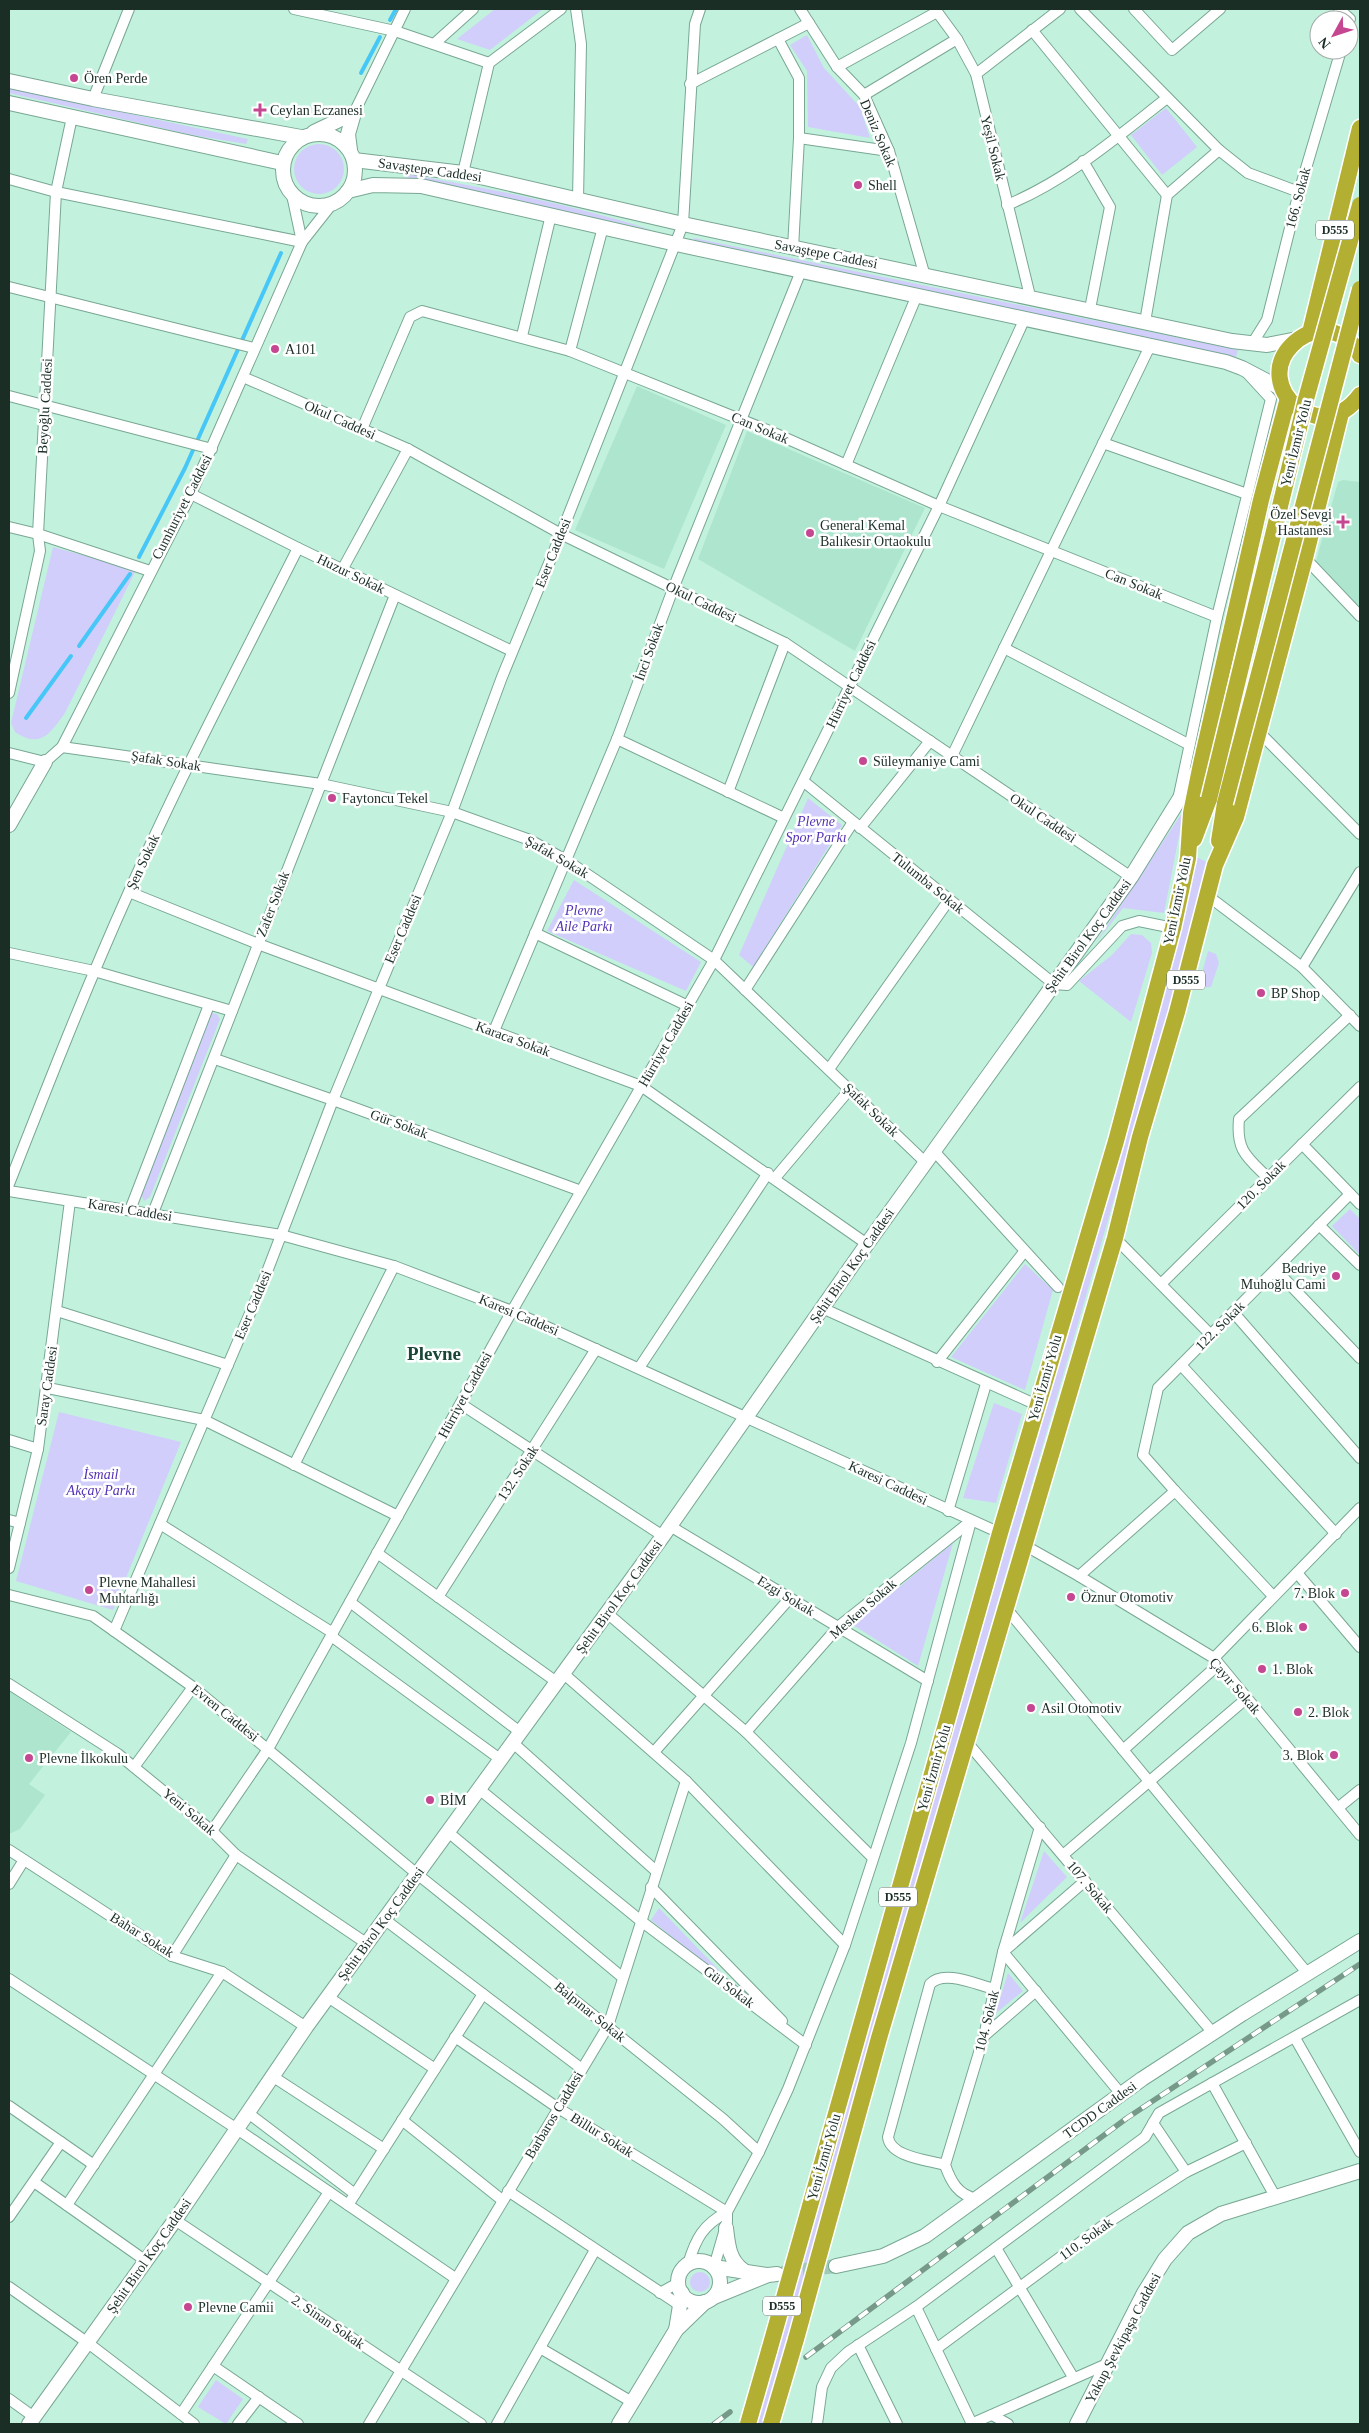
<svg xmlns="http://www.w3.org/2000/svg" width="1369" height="2433" viewBox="0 0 1369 2433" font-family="'Times New Roman',serif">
  <rect width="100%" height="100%" fill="#c2f2dd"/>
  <!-- built -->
  <g fill="#aee5ce">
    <path d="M637,386L726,425L664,569L575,530Z"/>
    <path d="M747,431L925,508L855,651L698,559Z"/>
    <path d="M1343,480L1360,482V607L1316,561L1338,482Z"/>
    <path d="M9,1691L71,1732L29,1784L45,1795L20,1829L9,1834Z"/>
  </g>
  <!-- green -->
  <g fill="#d1cefb">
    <path d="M495,9H543L490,50L457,39Z"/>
    <path d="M807,35L824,68L860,107L870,138L808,127L807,71L790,45Z"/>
    <path d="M9,88L248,139L246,144L192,135L9,93Z"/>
    <path d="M1166,108L1197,147L1162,175L1131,135Z"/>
    <circle cx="319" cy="169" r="25"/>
    <path d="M406,174C489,188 572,205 652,230L405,177Z"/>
    <path d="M694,238L1238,350L1236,357L694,240Z"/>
    <path d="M53,547L136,570L65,713C50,734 40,749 15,732L11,723Z"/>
    <path d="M808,798L842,825L753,967L739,955Z"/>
    <path d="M1184,810L1164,913L1123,908L1095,944Z"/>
    <path d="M1196,857L1207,862L1162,1033L915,1887L771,2397L762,2424H757L808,2238L1154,1031L1178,940Z"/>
    <path d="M574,880L701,962L686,991L547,931Z"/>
    <path d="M1131,934L1142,935L1151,943L1152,953L1131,1022L1079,981L1112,955Z"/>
    <path d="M1208,951L1216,954L1219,963L1211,987L1198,988Z"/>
    <path d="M212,1013L217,1014L220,1019L150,1197L144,1201L141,1194Z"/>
    <path d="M1350,1209L1360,1219V1255L1332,1226Z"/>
    <path d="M1025,1264L1053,1290L1025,1390L951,1357Z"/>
    <path d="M994,1403L1022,1414L996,1503L963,1498Z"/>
    <path d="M59,1412L181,1442L113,1610L16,1581Z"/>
    <path d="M953,1543L918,1666L853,1625Z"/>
    <path d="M1044,1851L1067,1877L1020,1923Z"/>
    <path d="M659,1908L739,1991L651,1920Z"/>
    <path d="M1008,1973L1023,1991L995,2014Z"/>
    <circle cx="700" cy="2282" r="10"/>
    <path d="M216,2380L243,2399L226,2424L198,2407Z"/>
  </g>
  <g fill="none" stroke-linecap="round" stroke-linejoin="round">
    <!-- stream -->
    <g stroke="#47c7f8" stroke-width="4">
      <path d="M390,20L396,9"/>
      <path d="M361,73L380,37"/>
      <path d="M139,557L185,468L281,253"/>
      <path d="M79,646L130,574"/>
      <path d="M26,718L71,656"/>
    </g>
    <!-- secondary-tunnel -->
    <path stroke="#a1cbb8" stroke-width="14" stroke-dasharray="14 7" stroke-linecap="butt" d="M782,2273L836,2266"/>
    <!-- minor casing -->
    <g stroke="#79a794" stroke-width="12">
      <g id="minor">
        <path d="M294,9L395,31L489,63"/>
        <path d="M576,9L581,44L578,199"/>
        <path d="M800,9L837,67L864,95L889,151L924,273"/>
        <path d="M935,9L957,39L976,74L1030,296"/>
        <path d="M1080,9L1219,150L1248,173L1299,192"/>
        <path d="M1134,9L1172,50L1220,9"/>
        <path d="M1339,9L1350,19"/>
        <path d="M1032,30L1167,195"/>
        <path d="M778,39L799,78V138L793,248"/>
        <path d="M434,44L473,9"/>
        <path d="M837,67L937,12"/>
        <path d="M976,74L1060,9"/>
        <path d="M690,84L809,23"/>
        <path d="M864,95L957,39"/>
        <path d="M93,99L129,9"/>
        <path d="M354,113L405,9"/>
        <path d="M799,138L889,151"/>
        <path d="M1083,161L1110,207L1090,309"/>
        <path d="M463,173L489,63L561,9"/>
        <path d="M9,179L56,192L302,242"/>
        <path d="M292,195L302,242"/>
        <path d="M1007,205C1066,181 1117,137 1167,98"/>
        <path d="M9,287L254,348"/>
        <path d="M1145,322L1167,195L1219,150"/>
        <path d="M522,336L551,215"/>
        <path d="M1252,344L1267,320L1299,192L1341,50"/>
        <path d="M570,351L603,227"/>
        <path d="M243,377L408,449L561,534L785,643L1131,877"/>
        <path d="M9,396L212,449"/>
        <path d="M362,429L410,317L422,311L570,351L772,432L939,506L1217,617"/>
        <path d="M1103,443L1247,494"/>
        <path d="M846,465L917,295"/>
        <path d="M191,494L298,548L512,651"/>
        <path d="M9,527L38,534L150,571"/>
        <path d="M1305,558L1360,616"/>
        <path d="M342,570L408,449"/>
        <path d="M1004,648L1188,744"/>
        <path d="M9,693L40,551L38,534L56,192L72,117"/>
        <path d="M1259,732L1360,834"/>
        <path d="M617,739L784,818"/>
        <path d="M62,747L321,784L452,812L530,840L566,860L714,960L925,1162"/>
        <path d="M9,753L45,762L62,747L191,494L302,242L332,204"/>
        <path d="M952,756L1150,346"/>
        <path d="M803,781L1054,984L1067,985L1122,926L1139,921L1173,928"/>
        <path d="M728,792L785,643"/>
        <path d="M1179,795L1217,617L1271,399L1248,374"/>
        <path d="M860,828L930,741"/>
        <path d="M129,892L258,944L641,1086L867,1244"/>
        <path d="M1208,896L1302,967L1360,1026"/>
        <path d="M535,933L688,1006"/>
        <path d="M9,953L94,971L232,1011"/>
        <path d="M1302,967L1360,872"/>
        <path d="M745,990L853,822"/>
        <path d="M494,1031L617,739L673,589L801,271"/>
        <path d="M215,1059L333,1100L581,1191"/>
        <path d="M829,1069L949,900"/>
        <path d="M1302,1144L1360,1204"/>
        <path d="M934,1151L1058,1287"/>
        <path d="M775,1178L850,1089"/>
        <path d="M1268,1178C1247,1157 1236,1151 1239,1119L1350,1015"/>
        <path d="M9,1184C47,1087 85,990 128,894C180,777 240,663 298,548"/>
        <path d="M9,1191L281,1235L394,1266L512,1311L1000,1533"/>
        <path d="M130,1210L209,1005"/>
        <path d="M153,1213C235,1008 314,801 395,595"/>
        <path d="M1319,1225L1360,1265"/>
        <path d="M1115,1238L1211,1335"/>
        <path d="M1276,1270L1360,1358"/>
        <path d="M1161,1284L1360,1087"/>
        <path d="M822,1308L1037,1405"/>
        <path d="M57,1311L228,1365"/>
        <path d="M1234,1313L1360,1458"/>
        <path d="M937,1362L1024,1252"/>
        <path d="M1181,1365L1336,1534"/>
        <path d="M639,1368L768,1173"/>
        <path d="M48,1388L204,1420L398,1516"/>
        <path d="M461,1404L663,1536"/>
        <path d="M9,1440L38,1449"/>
        <path d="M294,1465L394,1266"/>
        <path d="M1175,1491L1273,1596"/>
        <path d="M948,1511L986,1384"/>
        <path d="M9,1520L20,1523"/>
        <path d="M160,1524L333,1633"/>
        <path d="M670,1526L928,1681"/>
        <path d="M1024,1545L1079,1576L1214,1658L1360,1835"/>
        <path d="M377,1553L558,1683"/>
        <path d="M9,1568L38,1449L70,1201"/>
        <path d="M1297,1573L1360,1647"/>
        <path d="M1079,1576L1175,1491L1143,1455L1158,1388L1350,1194"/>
        <path d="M9,1595L93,1616L193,1687L417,1874L723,2119L759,2152"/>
        <path d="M438,1597L596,1349"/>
        <path d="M350,1602L520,1732"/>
        <path d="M1006,1608L1308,1974"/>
        <path d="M607,1613L746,1732L872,1857"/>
        <path d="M114,1631L260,1290L333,1100L452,812L502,677L561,534L683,224L695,24L700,9"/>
        <path d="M331,1636L500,1759"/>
        <path d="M1214,1658L1360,1508"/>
        <path d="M564,1674L686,1781L845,1945"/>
        <path d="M9,1684L118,1754L212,1831L236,1855L366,1943"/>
        <path d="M746,1732L838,1627L971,1521"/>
        <path d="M966,1741L1213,2033"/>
        <path d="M512,1742L656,1871"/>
        <path d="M1123,1750L1218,1665"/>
        <path d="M654,1752L790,1598"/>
        <path d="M134,1767L193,1687"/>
        <path d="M479,1789L641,1921L806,2045"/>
        <path d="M1339,1807L1360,1790"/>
        <path d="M212,1831L268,1749L512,1311L714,960L939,506L1025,318"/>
        <path d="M448,1832L622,1977"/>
        <path d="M9,1850L172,1956L222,1972L306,2027"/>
        <path d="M1063,1855L1247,1698"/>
        <path d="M1085,1881L1003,1952L1121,2094"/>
        <path d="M9,1884L24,1860"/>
        <path d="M651,1887L782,2021"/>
        <path d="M384,1919L582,2069"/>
        <path d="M172,1956L236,1855"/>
        <path d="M9,1979L237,2129L455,2278"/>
        <path d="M328,1997L435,2069"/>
        <path d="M984,2036L1036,1991"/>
        <path d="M455,2037L558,2108L727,2212"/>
        <path d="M1295,2038L1360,2152"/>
        <path d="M272,2076L384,2149"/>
        <path d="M1212,2083L1276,2198"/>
        <path d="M9,2106L94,2165"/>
        <path d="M248,2113L355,2194"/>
        <path d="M402,2120L502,2200"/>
        <path d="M1153,2123L1186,2172"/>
        <path d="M945,2165C928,2160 890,2157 888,2137L930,1984C944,1969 977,1985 995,1989"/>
        <path d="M34,2182L146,2261"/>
        <path d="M508,2191L681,2306"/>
        <path d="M977,2199C958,2195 951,2182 945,2165L984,2036L1003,1952L1040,1827"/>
        <path d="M67,2205L222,1972"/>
        <path d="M348,2205L483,1994"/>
        <path d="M9,2217L61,2142"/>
        <path d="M175,2220L481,2424"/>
        <path d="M996,2248L1073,2377"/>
        <path d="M688,2264C696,2238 703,2225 727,2212"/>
        <path d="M714,2267L727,2222V2212L759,2152L788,2089L845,1945L911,1743L971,1521"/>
        <path d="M9,2287L88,2343L194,2424"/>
        <path d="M660,2293L678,2283"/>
        <path d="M916,2307L972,2424"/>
        <path d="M858,2345L897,2424"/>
        <path d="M540,2348L632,2402"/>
        <path d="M936,2349L1101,2227L1186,2172L1246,2143"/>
        <path d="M213,2366L298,2424"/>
        <path d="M9,2399L34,2417"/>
        <path d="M181,2414L329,2192"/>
        <path d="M992,2415L1008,2424"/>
        <path d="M238,2424L259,2397"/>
        <path d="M369,2424L608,2026L686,1781"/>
        <path d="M497,2424L595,2250"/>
        <path d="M817,2424L822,2387L831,2368L848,2352L916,2307L1145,2137L1159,2113L1360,2000"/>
        <path d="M971,2424L1109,2363"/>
      </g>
    </g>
    <!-- secondary casing -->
    <g stroke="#79a794" stroke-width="16">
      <g id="secondary">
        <path d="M9,81L93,99L301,137"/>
        <path d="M9,103L282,163"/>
        <path d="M314,132L354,113"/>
        <circle cx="319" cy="170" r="36"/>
        <path d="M350,150L348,134L354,113"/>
        <path d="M354,160L463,173L683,224L1232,341L1267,345L1297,339"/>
        <path d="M348,191L373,185L421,186L676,244L1226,362L1242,368L1282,389"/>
        <path d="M9,825L45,762"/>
        <path d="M726,2228C728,2245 729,2260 743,2270"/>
        <circle cx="699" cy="2282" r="21"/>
        <path d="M836,2266L883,2256L925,2236L1142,2079L1242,2014L1360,1941"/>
        <path d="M714,2267L767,2275"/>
        <path d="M714,2297L768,2275L777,2274"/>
        <path d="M676,2330L682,2293"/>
        <path d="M29,2424L175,2220L306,2027L663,1536L867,1244L1131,877L1198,769"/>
        <path d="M619,2424L676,2330L705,2302"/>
        <path d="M1077,2424L1144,2293L1165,2259L1188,2233L1221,2214L1360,2171"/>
      </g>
    </g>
    <!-- trunk casing -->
    <g stroke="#fff" stroke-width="19">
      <g id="trunk">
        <path d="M1310,333L1360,128"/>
        <path d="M1360,355C1354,341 1338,331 1323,331C1311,331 1300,337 1292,345C1251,386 1320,450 1360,395"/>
        <path d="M1194,839L1209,799"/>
        <path d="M1219,841L1225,803"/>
        <path d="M796,2339L879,2038L1115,1238L1140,1137L1177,1012L1215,865L1236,817L1305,558L1341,413"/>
        <path d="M769,2351L1000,1533L1116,1141L1173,928L1188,858L1191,813L1201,764L1261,500L1288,398"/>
      </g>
    </g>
    <!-- minor -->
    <use href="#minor" stroke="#fff" stroke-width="10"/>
    <!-- secondary -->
    <use href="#secondary" stroke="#fff" stroke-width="14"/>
    <!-- trunk -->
    <use href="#trunk" stroke="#b2af33" stroke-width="16"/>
    <!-- rail casing -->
    <g stroke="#76998a" stroke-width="5.5">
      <g id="rail">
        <path d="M806,2357L1127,2118L1360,1964"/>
        <path d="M714,2424L730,2412"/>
      </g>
    </g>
    <!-- rail -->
    <use href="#rail" stroke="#fff" stroke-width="4" stroke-dasharray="11" stroke-linecap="butt"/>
    <!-- trunk-bridge casing -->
    <g stroke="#fff" stroke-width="19" stroke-linecap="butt">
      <g id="trunk-bridge">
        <path d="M1209,799L1306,399L1360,205"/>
        <path d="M1225,803L1360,289"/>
        <path d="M748,2424L769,2351"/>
        <path d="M771,2424L796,2339"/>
      </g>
    </g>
    <!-- trunk-bridge -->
    <use href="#trunk-bridge" stroke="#b2af33" stroke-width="16"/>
  </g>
  <!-- markers -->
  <g fill="#c54691" stroke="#fff" stroke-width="2">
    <circle cx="74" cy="78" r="5"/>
    <path d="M257.5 102.5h5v5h5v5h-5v5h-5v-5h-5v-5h5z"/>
    <circle cx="858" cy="185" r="5"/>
    <circle cx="275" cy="349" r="5"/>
    <path d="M1340.5 514.5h5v5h5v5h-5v5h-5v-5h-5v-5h5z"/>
    <circle cx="810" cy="533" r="5"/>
    <circle cx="863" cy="761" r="5"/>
    <circle cx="332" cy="798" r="5"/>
    <circle cx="1261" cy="993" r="5"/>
    <circle cx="1336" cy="1276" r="5"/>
    <circle cx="89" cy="1590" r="5"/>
    <circle cx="1345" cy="1593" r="5"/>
    <circle cx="1071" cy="1597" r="5"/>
    <circle cx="1303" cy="1627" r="5"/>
    <circle cx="1262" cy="1669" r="5"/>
    <circle cx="1031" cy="1708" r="5"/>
    <circle cx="1298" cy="1712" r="5"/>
    <circle cx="1334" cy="1755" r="5"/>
    <circle cx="29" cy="1758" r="5"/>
    <circle cx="430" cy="1800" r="5"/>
    <circle cx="188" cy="2307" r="5"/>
  </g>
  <g text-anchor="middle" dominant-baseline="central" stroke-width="5" stroke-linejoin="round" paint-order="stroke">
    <!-- shield labels -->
    <g fill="#fff" stroke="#5f6d67" stroke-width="1">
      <rect x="1316" y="220.5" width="38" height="19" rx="4"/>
      <rect x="1167" y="970.5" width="38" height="19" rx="4"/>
      <rect x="879" y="1887.5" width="38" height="19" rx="4"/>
      <rect x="763" y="2296.5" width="38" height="19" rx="4"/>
    </g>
    <g font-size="12" font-weight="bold" fill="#1b2e26">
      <text x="1335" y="230">D555</text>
      <text x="1186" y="980">D555</text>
      <text x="898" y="1897">D555</text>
      <text x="782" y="2306">D555</text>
    </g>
    <!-- poi labels -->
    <g font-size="14" fill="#1b2e26" stroke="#fff" text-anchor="start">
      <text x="84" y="78">Ören Perde</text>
      <text x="270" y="110">Ceylan Eczanesi</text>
      <text x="868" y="185">Shell</text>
      <text x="285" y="349">A101</text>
      <text x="1332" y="514" text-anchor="end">Özel Sevgi<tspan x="1332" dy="16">Hastanesi</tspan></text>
      <text x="820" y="525">General Kemal<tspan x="820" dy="16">Balıkesir Ortaokulu</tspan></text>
      <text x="873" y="761">Süleymaniye Cami</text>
      <text x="342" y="798">Faytoncu Tekel</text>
      <text x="1271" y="993">BP Shop</text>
      <text x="1326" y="1268" text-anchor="end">Bedriye<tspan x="1326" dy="16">Muhoğlu Cami</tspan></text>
      <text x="99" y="1582">Plevne Mahallesi<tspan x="99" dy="16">Muhtarlığı</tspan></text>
      <text x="1335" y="1593" text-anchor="end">7. Blok</text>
      <text x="1081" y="1597">Öznur Otomotiv</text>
      <text x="1293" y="1627" text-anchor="end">6. Blok</text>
      <text x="1272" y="1669">1. Blok</text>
      <text x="1041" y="1708">Asil Otomotiv</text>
      <text x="1308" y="1712">2. Blok</text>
      <text x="1324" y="1755" text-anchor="end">3. Blok</text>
      <text x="39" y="1758">Plevne İlkokulu</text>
      <text x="440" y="1800">BİM</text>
      <text x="198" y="2307">Plevne Camii</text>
    </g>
    <!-- street labels -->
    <g font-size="14" fill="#1b2e26" stroke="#fff">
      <text transform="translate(878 133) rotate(67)">Deniz Sokak</text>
      <text transform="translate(993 148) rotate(76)">Yeşil Sokak</text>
      <text transform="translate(430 170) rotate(8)">Savaştepe Caddesi</text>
      <text transform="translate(1298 198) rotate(-75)">166. Sokak</text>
      <text transform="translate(826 254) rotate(11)">Savaştepe Caddesi</text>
      <text transform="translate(45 406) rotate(-87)">Beyoğlu Caddesi</text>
      <text transform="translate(340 420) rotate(24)">Okul Caddesi</text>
      <text transform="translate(760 428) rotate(23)">Can Sokak</text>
      <text transform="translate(1296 443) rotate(-76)">Yeni İzmir Yolu</text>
      <text transform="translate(182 507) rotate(-63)">Cumhuriyet Caddesi</text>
      <text transform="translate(553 553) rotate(-68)">Eser Caddesi</text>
      <text transform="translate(351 574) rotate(26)">Huzur Sokak</text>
      <text transform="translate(1134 584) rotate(22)">Can Sokak</text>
      <text transform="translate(701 602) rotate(26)">Okul Caddesi</text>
      <text transform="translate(649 652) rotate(-70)">İnci Sokak</text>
      <text transform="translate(851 684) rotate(-64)">Hürriyet Caddesi</text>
      <text transform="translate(166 761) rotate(9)">Şafak Sokak</text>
      <text transform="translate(1043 818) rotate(34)">Okul Caddesi</text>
      <text transform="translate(557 857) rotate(30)">Şafak Sokak</text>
      <text transform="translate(143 862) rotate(-65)">Şen Sokak</text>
      <text transform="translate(928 883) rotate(39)">Tulumba Sokak</text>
      <text transform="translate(1177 901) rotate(-78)">Yeni İzmir Yolu</text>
      <text transform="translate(273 904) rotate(-69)">Zafer Sokak</text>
      <text transform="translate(403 929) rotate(-67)">Eser Caddesi</text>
      <text transform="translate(1088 936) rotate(-54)">Şehit Birol Koç Caddesi</text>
      <text transform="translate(513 1039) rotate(20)">Karaca Sokak</text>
      <text transform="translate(666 1044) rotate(-60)">Hürriyet Caddesi</text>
      <text transform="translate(871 1110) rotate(44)">Şafak Sokak</text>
      <text transform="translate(399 1124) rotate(20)">Gür Sokak</text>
      <text transform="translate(1261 1185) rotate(-45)">120. Sokak</text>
      <text transform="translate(130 1210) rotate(9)">Karesi Caddesi</text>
      <text transform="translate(852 1266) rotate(-55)">Şehit Birol Koç Caddesi</text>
      <text transform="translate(253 1305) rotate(-67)">Eser Caddesi</text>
      <text transform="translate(519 1315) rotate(23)">Karesi Caddesi</text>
      <text transform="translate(1220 1326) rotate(-45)">122. Sokak</text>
      <text transform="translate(1045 1378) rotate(-74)">Yeni İzmir Yolu</text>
      <text transform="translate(47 1386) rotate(-82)">Saray Caddesi</text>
      <text transform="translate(465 1395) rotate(-61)">Hürriyet Caddesi</text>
      <text transform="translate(518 1473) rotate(-57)">132. Sokak</text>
      <text transform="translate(888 1483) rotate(25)">Karesi Caddesi</text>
      <text transform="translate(786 1596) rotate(31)">Ezgi Sokak</text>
      <text transform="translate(619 1597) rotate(-54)">Şehit Birol Koç Caddesi</text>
      <text transform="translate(863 1609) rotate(-41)">Mesken Sokak</text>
      <text transform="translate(1235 1686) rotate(49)">Çayır Sokak</text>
      <text transform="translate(225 1713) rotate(39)">Evren Caddesi</text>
      <text transform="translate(934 1768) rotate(-74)">Yeni İzmir Yolu</text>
      <text transform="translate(189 1812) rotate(40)">Yeni Sokak</text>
      <text transform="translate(1090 1887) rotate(50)">107. Sokak</text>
      <text transform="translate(381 1924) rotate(-54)">Şehit Birol Koç Caddesi</text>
      <text transform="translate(142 1935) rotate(32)">Bahar Sokak</text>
      <text transform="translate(729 1987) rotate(37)">Gül Sokak</text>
      <text transform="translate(590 2012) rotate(39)">Balpınar Sokak</text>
      <text transform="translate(987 2021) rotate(-76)">104. Sokak</text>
      <text transform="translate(1100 2110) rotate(-36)">TCDD Caddesi</text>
      <text transform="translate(554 2115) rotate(-59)">Barbaros Caddesi</text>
      <text transform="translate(602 2135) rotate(32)">Billur Sokak</text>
      <text transform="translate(824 2157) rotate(-74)">Yeni İzmir Yolu</text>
      <text transform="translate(1086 2239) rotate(-36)">110. Sokak</text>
      <text transform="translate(149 2256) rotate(-55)">Şehit Birol Koç Caddesi</text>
      <text transform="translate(328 2322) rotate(34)">2. Sinan Sokak</text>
      <text transform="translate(1123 2338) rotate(-62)">Yakup Şevkipaşa Caddesi</text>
    </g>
    <!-- park labels -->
    <g font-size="14" font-style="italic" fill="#5432b5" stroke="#fff">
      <text x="816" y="821">Plevne<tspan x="816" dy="16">Spor Parkı</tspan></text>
      <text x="584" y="910">Plevne<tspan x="584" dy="16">Aile Parkı</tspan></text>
      <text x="101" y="1474">İsmail<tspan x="101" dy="16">Akçay Parkı</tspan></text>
    </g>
    <!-- district labels -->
    <g font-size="19" font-weight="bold" fill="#1a4637" stroke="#fff">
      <text x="434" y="1353">Plevne</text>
    </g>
  </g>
  <!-- border -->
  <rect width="1369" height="2433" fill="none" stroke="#1b2e26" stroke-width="20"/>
  <!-- north arrow -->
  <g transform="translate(1334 35) rotate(230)"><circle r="24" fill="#ffffff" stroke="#a4aba8"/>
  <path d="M0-4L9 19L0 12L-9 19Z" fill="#c54691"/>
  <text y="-8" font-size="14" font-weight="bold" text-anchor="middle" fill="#1b2e26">N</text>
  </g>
</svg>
